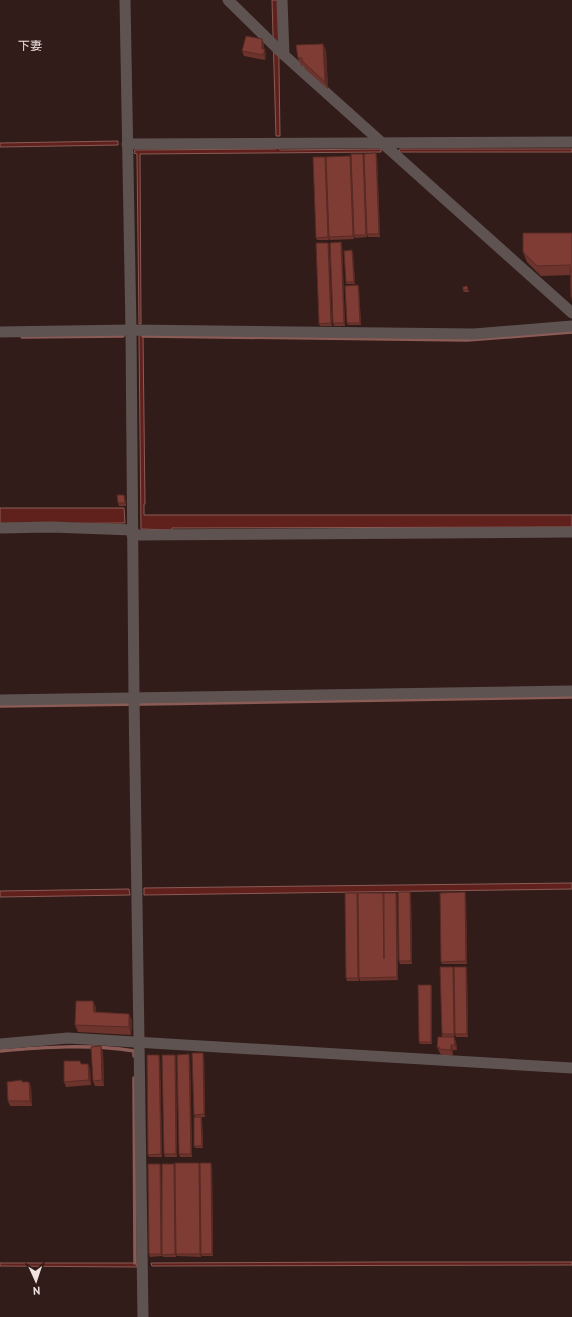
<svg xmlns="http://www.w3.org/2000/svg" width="572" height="1317" viewBox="0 0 572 1317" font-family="'PT Sans','Noto Sans JP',sans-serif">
  <rect width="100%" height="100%" fill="#311c19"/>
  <!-- water -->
  <g fill="#60211c" stroke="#8b5b56">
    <path d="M272,0H278L280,136H276Z"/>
    <path d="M118,141V145L0,147V143Z"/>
    <path d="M279,147L280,150L381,149V152L140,154L141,324H139L137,154L134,153L135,150L276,149Z"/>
    <path d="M400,149H572V152H399Z"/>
    <path d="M139,334L143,336L145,504H144V515H572V527L172,528V530L141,529Z"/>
    <path d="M0,508H124L125,523L0,524Z"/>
    <path d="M572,883V889L144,895V888Z"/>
    <path d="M129,889L130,895L0,897V891Z"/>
    <path d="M380,1262H572V1265L152,1266L151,1263Z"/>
    <path d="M0,1263H136L137,1267L0,1266Z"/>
  </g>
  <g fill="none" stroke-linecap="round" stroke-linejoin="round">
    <!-- stream -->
    <g stroke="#8b5b56" stroke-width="3.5">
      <path d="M143,336L467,340L572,332"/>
      <path d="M22,337L123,336"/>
      <path d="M0,706L144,704L572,697"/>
      <path d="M0,1051C45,1047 89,1044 134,1051V1056"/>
      <path d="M134,1078L135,1263"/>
    </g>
    <!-- minor -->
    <g stroke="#5e5351" stroke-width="11">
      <path d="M125,0L131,330L134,698L143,1317"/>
      <path d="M228,0L284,55L572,313"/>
      <path d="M282,0L284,55"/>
      <path d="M127,144L572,142"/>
      <path d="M0,332L131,330L474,334L572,326"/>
      <path d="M0,528L51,527L133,530"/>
      <path d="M132,535L572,532"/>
      <path d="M0,700L572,691"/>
      <path d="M0,1044L68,1038L572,1068"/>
    </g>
  </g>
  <!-- wall -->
  <g fill="#6c342d">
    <path d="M262,39L264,44V49L266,55L265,60L244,56L242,51Z"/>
    <path d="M323,44L326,51L328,89L305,69L304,66H301L298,58Z"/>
    <path d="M377,156L380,237H368L367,234Z"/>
    <path d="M325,157L326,159L329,240H317L316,238Z"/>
    <path d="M364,157L367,237L355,238L354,235Z"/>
    <path d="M351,158L354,239L330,240L329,237Z"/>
    <path d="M572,233V300L571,297V275L541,276L527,262L523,252Z"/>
    <path d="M328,243L329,246L332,326H320L319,324Z"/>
    <path d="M342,245L345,326H334L333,323Z"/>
    <path d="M353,253L355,284H346V282Z"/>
    <path d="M358,285L359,288L361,325H348L347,323Z"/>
    <path d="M467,286L469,292H464L463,290Z"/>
    <path d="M124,495L125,498L126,506H119L118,503Z"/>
    <path d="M345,893L359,981H347L346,978Z"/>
    <path d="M383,893L384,896L397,895L398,980L360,981L359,978Z"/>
    <path d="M411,895L412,964H400L399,961Z"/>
    <path d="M466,895L467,964H442L441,962Z"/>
    <path d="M466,967L467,969L468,1037H456L455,1034Z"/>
    <path d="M454,969V1037L456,1042L457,1050H453V1055H441L437,1047L442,1037V1034Z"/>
    <path d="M432,987V1044H420L419,1042Z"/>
    <path d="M93,1001L96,1008V1012L129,1014L132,1021L131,1035L78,1032L75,1025Z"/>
    <path d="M103,1052L104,1086H95L93,1081Z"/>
    <path d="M204,1055L205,1117H202V1119L203,1148H195L194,1146L195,1117L194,1115Z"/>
    <path d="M160,1057L162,1157H149L148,1155Z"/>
    <path d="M176,1057L177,1157H165L164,1154Z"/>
    <path d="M190,1057L192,1157H180L179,1154Z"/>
    <path d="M80,1061L81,1064H88L90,1069L91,1085L66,1087L64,1082Z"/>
    <path d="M23,1082H29L31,1087L32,1106H10L8,1101Z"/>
    <path d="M199,1163L200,1166H212L213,1256H202L201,1254V1257L177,1256L176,1254V1257H163L162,1255L175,1166Z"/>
    <path d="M161,1166L162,1256L150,1257L149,1254Z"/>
  </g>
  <!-- shaded-wall -->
  <g fill="#582a24">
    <path d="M262,39L264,44V51L265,49L266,55L265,60L262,49Z"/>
    <path d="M323,44L326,51L328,89L325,82Z"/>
    <path d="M376,153L377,156L380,237L379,234Z"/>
    <path d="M363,154L364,157L367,237L366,235Z"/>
    <path d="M350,156L351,158L354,239L353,236Z"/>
    <path d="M325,157L326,159L329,240L328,237Z"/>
    <path d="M341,242L342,245L345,326L344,323Z"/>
    <path d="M328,243L329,246L332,326L331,323Z"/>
    <path d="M352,250L353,253L355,284L354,282Z"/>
    <path d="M358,285L359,288L361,325L360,323Z"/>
    <path d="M410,892L411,895L412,964L411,961Z"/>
    <path d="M465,892L466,895L467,964L466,961Z"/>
    <path d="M357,893L358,896L359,981L358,978Z"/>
    <path d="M396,893L397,895L398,980L397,977Z"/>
    <path d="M453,967L454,969L455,1037L454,1034Z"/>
    <path d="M466,967L467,969L468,1037L467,1034Z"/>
    <path d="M431,985L432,987V1044L431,1042Z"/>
    <path d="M93,1001L96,1008V1019L94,1012Z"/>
    <path d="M129,1014L132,1021L131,1035L129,1027Z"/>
    <path d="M454,1037L456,1042L457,1050L455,1045Z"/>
    <path d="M451,1045L453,1050V1055L451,1050Z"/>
    <path d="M101,1046L103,1052L104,1086L102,1080Z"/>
    <path d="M203,1053L204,1055L205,1117L204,1114Z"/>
    <path d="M189,1054L190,1057L192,1157L191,1154Z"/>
    <path d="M159,1055L160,1057L162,1157L161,1154Z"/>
    <path d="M175,1055L176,1057L177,1157L176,1154Z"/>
    <path d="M88,1064L90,1069L91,1085L89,1080Z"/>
    <path d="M29,1082L31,1087L32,1106L30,1101Z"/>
    <path d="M201,1117L202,1119L203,1148L202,1146Z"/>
    <path d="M199,1163L200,1166L201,1257L200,1254Z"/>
    <path d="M211,1163L212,1166L213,1256L212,1254Z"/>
    <path d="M160,1164L161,1166L162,1256L161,1254Z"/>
    <path d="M174,1164L175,1166L176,1257L175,1254Z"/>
  </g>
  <!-- building -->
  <g fill="#7e3c34" stroke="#582a24">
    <path d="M246,36L262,39V49H265L263,55L242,51Z"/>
    <path d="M323,44L325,82L302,61V58H298L296,45Z"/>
    <path d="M376,153L379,234H367L364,154Z"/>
    <path d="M351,154H363L366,235H354Z"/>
    <path d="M350,156L353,236L329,237L326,157Z"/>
    <path d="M313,157H325L328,237L316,238Z"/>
    <path d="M523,233H572V297H571L570,265L537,266L523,252Z"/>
    <path d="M341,242L344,323H333L330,243Z"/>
    <path d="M316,243H328L331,323L319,324Z"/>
    <path d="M352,250L354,282H346L344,251Z"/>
    <path d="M358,285L360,323H347L345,286Z"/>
    <path d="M467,286L468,289L463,290V287Z"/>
    <path d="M117,495H124L125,503H118Z"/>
    <path d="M398,892H410L411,961H399Z"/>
    <path d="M465,892L466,961L441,962L440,893Z"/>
    <path d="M345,893H357L358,978H346Z"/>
    <path d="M358,893H383L384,959V893H396L397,977L359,978Z"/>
    <path d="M440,967H453L454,1034H442Z"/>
    <path d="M454,967H466L467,1034H455Z"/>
    <path d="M418,985H431V1042H419Z"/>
    <path d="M76,1001H93L94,1012L129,1014V1027L75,1025Z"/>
    <path d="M438,1037H454L455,1045H451V1050L439,1049V1047H437Z"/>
    <path d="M101,1046L102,1080L93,1081L91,1047Z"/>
    <path d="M192,1053H203L204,1114L194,1115Z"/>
    <path d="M189,1054L191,1154H179L177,1055Z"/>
    <path d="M147,1055H159L161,1154L148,1155Z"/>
    <path d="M162,1055H175L176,1154H164Z"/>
    <path d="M64,1061H80L81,1064H88L89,1080L64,1082Z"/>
    <path d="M22,1080V1082H29L30,1101H8L7,1082Z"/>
    <path d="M194,1117H201L202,1146H194Z"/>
    <path d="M175,1163H199L200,1254H176Z"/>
    <path d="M200,1163H211L212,1254H201Z"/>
    <path d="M148,1164H160L161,1254H149Z"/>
    <path d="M162,1164H174L175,1254L162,1255Z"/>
  </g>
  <g text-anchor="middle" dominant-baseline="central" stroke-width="3" stroke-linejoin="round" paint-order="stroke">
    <!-- neighbourhood labels -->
    <g font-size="12" fill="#efe1de" stroke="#311c19">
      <text x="30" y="45">下妻</text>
    </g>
  </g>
  <!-- north arrow -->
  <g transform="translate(36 1281) rotate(177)" stroke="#311c19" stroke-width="3" paint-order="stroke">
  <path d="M0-3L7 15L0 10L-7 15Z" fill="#efe1de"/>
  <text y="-6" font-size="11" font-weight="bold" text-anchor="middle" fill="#efe1de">N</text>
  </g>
</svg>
